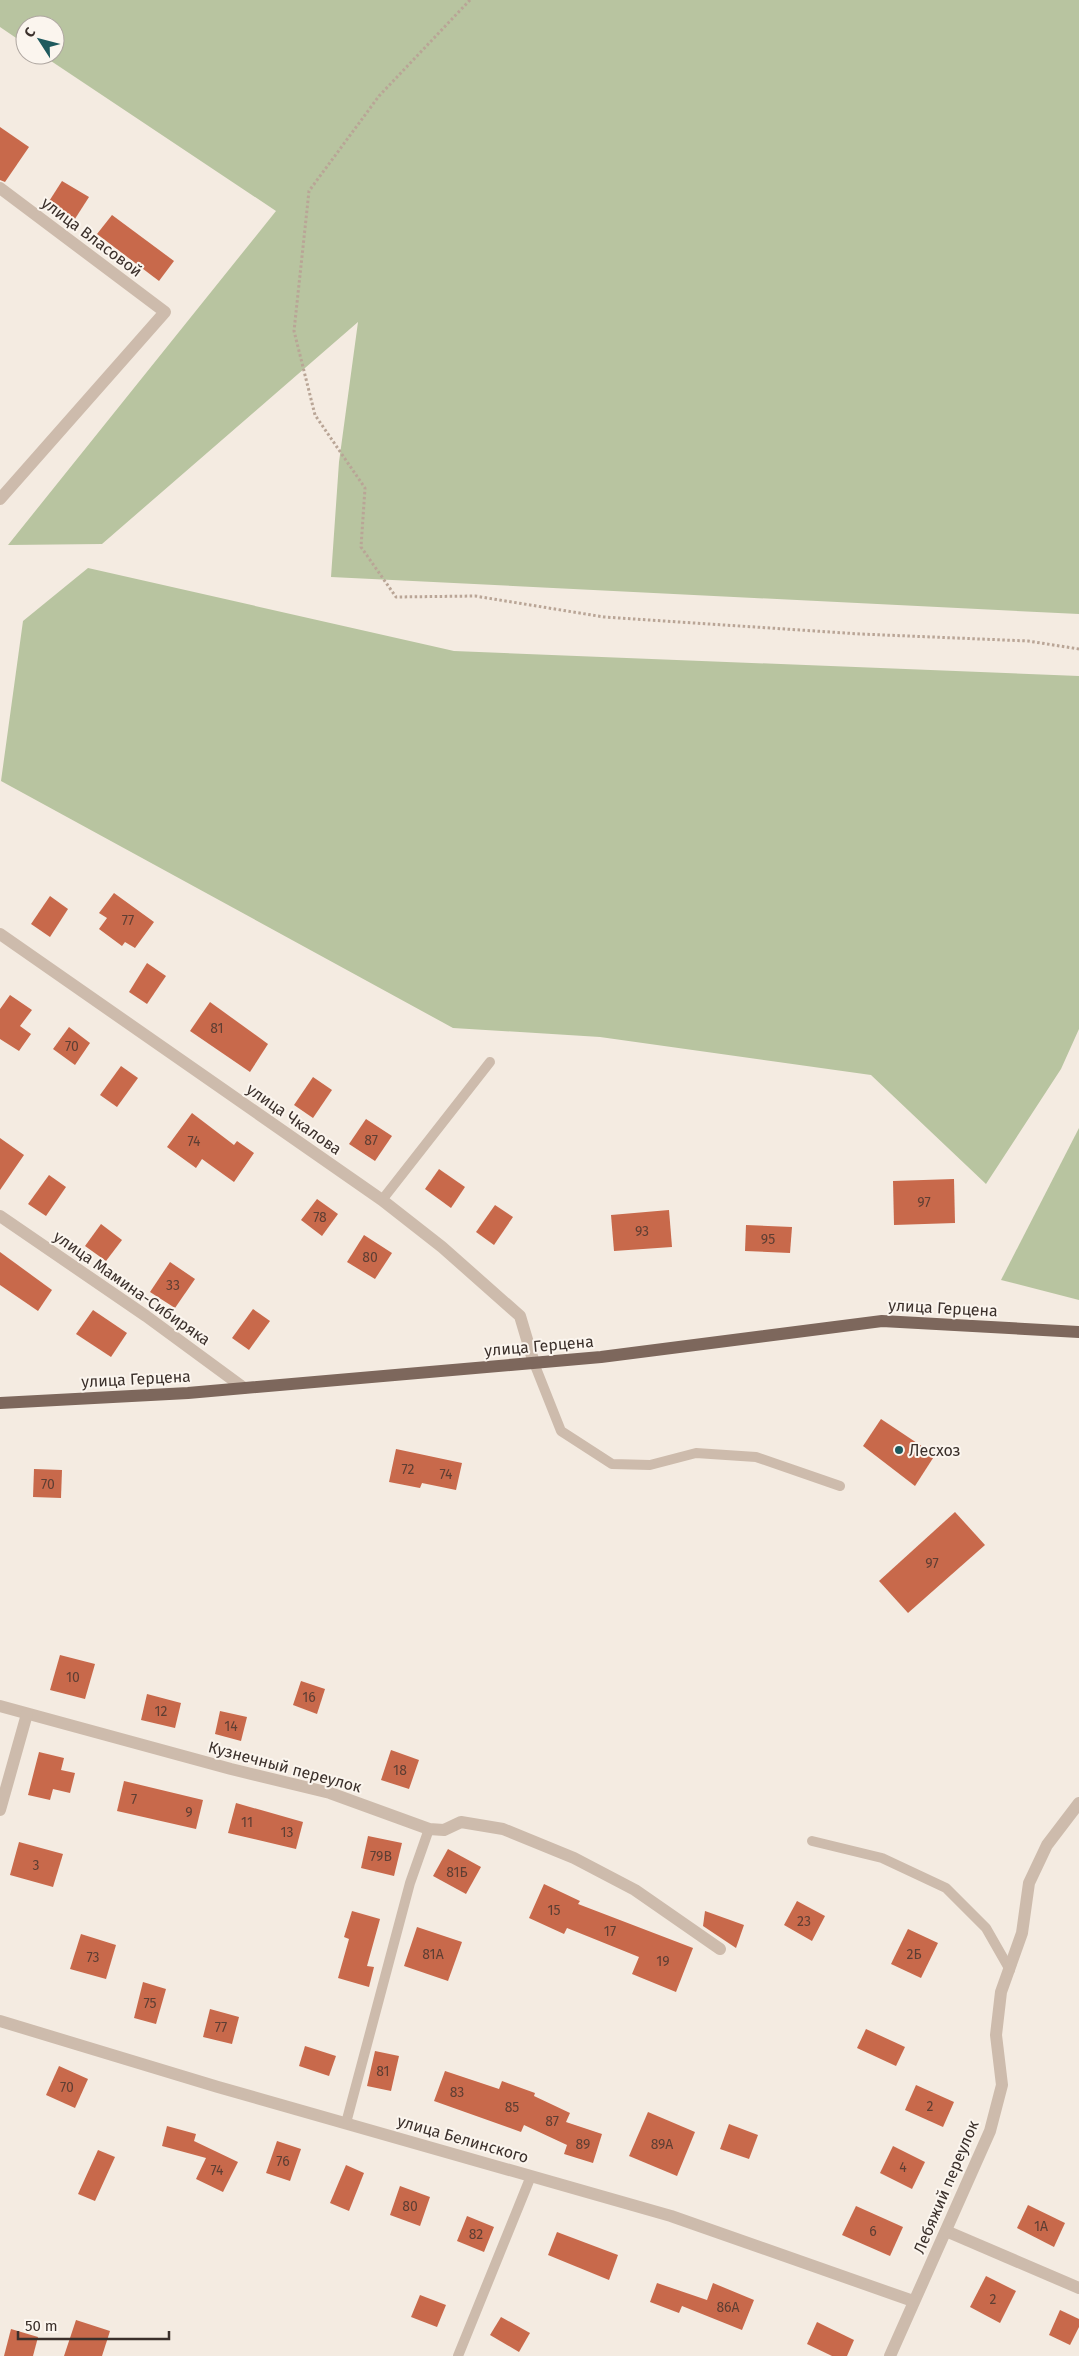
<svg xmlns="http://www.w3.org/2000/svg" width="1079" height="2356" viewBox="0 0 1079 2356" font-family="'Fira Sans',sans-serif">
  <rect width="100%" height="100%" fill="#f4ebe1"/>
  <!-- green -->
  <g fill="#b8c4a0">
    <path d="M0,0H1079V614L331,577L339,462L358,322L102,544L8,545L276,211L42,55H55V25H25V44L0,27Z"/>
    <path d="M88,568L454,651L1079,676V1029L1061,1069L986,1184L871,1075L600,1037L453,1028L1,781L23,621Z"/>
    <path d="M1079,1128V1300L1001,1280Z"/>
  </g>
  <!-- building -->
  <g fill="#c8694b">
    <path d="M0,127L29,147L5,182L0,180Z"/>
    <path d="M62,181L89,197L73,222L46,206Z"/>
    <path d="M112,215L174,261L159,281L97,234Z"/>
    <path d="M114,893L154,922L135,948L125,942L122,946L99,929L107,918L99,913Z"/>
    <path d="M50,896L68,909L50,937L31,924Z"/>
    <path d="M147,963L166,976L147,1004L129,992Z"/>
    <path d="M10,995L32,1010L20,1026L31,1034L19,1051L0,1039V1009Z"/>
    <path d="M210,1002L268,1044L250,1072L190,1031Z"/>
    <path d="M69,1027L90,1043L75,1065L53,1049Z"/>
    <path d="M121,1066L138,1078L117,1107L100,1095Z"/>
    <path d="M313,1077L332,1090L313,1118L294,1105Z"/>
    <path d="M192,1113L234,1145L237,1141L254,1153L234,1182L202,1159L196,1168L167,1147Z"/>
    <path d="M366,1119L392,1136L375,1161L349,1144Z"/>
    <path d="M0,1138L24,1155L0,1190Z"/>
    <path d="M439,1169L465,1187L451,1208L425,1189Z"/>
    <path d="M49,1175L66,1187L46,1216L28,1204Z"/>
    <path d="M954,1179L955,1223L894,1225L893,1181Z"/>
    <path d="M317,1199L338,1214L322,1236L301,1220Z"/>
    <path d="M495,1205L513,1217L494,1245L476,1232Z"/>
    <path d="M669,1210L672,1247L614,1251L611,1215Z"/>
    <path d="M101,1224L122,1240L106,1261L85,1246Z"/>
    <path d="M746,1225L792,1227L790,1253L745,1251Z"/>
    <path d="M364,1235L392,1253L375,1279L347,1262Z"/>
    <path d="M0,1252L52,1290L38,1311L0,1285Z"/>
    <path d="M170,1262L195,1279L175,1308L150,1292Z"/>
    <path d="M253,1309L270,1321L249,1350L232,1338Z"/>
    <path d="M93,1310L127,1333L111,1357L76,1334Z"/>
    <path d="M881,1419L935,1455L915,1486L863,1446Z"/>
    <path d="M396,1449L462,1463L456,1490L422,1483L420,1488L389,1482Z"/>
    <path d="M34,1469L62,1470L61,1498L33,1497Z"/>
    <path d="M955,1512L985,1545L908,1613L879,1581Z"/>
    <path d="M60,1655L95,1664L85,1699L50,1690Z"/>
    <path d="M301,1681L325,1689L317,1714L293,1705Z"/>
    <path d="M147,1694L181,1703L175,1728L141,1720Z"/>
    <path d="M220,1711L247,1717L241,1741L215,1734Z"/>
    <path d="M391,1750L419,1760L409,1789L381,1780Z"/>
    <path d="M39,1752L64,1758L61,1770L75,1773L70,1793L53,1789L50,1800L28,1795Z"/>
    <path d="M124,1781L203,1800L196,1829L117,1811Z"/>
    <path d="M236,1803L303,1822L296,1849L228,1833Z"/>
    <path d="M368,1836L402,1843L394,1876L361,1868Z"/>
    <path d="M19,1842L63,1854L53,1887L10,1875Z"/>
    <path d="M448,1849L481,1867L466,1894L433,1876Z"/>
    <path d="M544,1884L580,1901L578,1904L693,1948L676,1992L632,1974L639,1957L567,1928L564,1934L529,1918Z"/>
    <path d="M797,1901L825,1916L812,1941L784,1925Z"/>
    <path d="M352,1911L380,1919L367,1966L374,1967L369,1987L338,1978L349,1939L344,1937Z"/>
    <path d="M705,1911L744,1925L736,1948L703,1926Z"/>
    <path d="M417,1927L462,1942L448,1981L404,1966Z"/>
    <path d="M908,1929L938,1943L921,1978L891,1964Z"/>
    <path d="M81,1934L116,1945L106,1979L70,1969Z"/>
    <path d="M143,1982L166,1989L156,2024L134,2018Z"/>
    <path d="M210,2009L239,2017L232,2044L203,2037Z"/>
    <path d="M866,2029L905,2047L896,2066L857,2048Z"/>
    <path d="M305,2046L336,2056L329,2076L299,2066Z"/>
    <path d="M375,2051L399,2056L391,2091L367,2086Z"/>
    <path d="M59,2066L88,2079L75,2108L46,2095Z"/>
    <path d="M445,2071L499,2089L502,2081L535,2093L534,2096L570,2113L566,2122L602,2134L593,2163L564,2154L567,2145L524,2125L521,2132L434,2101Z"/>
    <path d="M916,2085L954,2102L943,2127L905,2110Z"/>
    <path d="M648,2112L695,2132L677,2176L629,2156Z"/>
    <path d="M729,2124L758,2135L749,2159L720,2149Z"/>
    <path d="M167,2126L196,2134L194,2141L238,2162L223,2192L196,2179L206,2158L162,2146Z"/>
    <path d="M277,2141L301,2149L290,2181L266,2173Z"/>
    <path d="M893,2146L925,2162L912,2189L880,2173Z"/>
    <path d="M98,2150L115,2157L95,2201L78,2194Z"/>
    <path d="M346,2165L364,2173L349,2211L330,2203Z"/>
    <path d="M400,2186L430,2197L420,2226L390,2215Z"/>
    <path d="M1028,2205L1065,2223L1054,2247L1017,2228Z"/>
    <path d="M856,2206L903,2227L890,2256L842,2235Z"/>
    <path d="M467,2216L494,2227L484,2252L457,2241Z"/>
    <path d="M557,2232L618,2255L609,2280L548,2255Z"/>
    <path d="M986,2276L1016,2291L1000,2323L970,2307Z"/>
    <path d="M657,2283L707,2300L713,2283L754,2300L742,2330L682,2306L679,2313L650,2302Z"/>
    <path d="M420,2295L446,2305L437,2327L411,2317Z"/>
    <path d="M1060,2310L1079,2319V2327L1070,2345L1049,2335Z"/>
    <path d="M501,2317L530,2333L519,2352L490,2335Z"/>
    <path d="M76,2320L110,2331L102,2356H64Z"/>
    <path d="M817,2322L854,2340L847,2356H832L807,2344Z"/>
    <path d="M11,2329L38,2337L33,2356H4Z"/>
  </g>
  <g fill="none" stroke-linecap="round" stroke-linejoin="round">
    <!-- path -->
    <path stroke="#b9a596" stroke-width="3" stroke-dasharray="2.5 2.5" stroke-linecap="butt" d="M470,0L379,96L309,191L294,331L315,415L365,488L361,547L396,597L475,596L604,617L860,634L1028,641L1079,649"/>
    <!-- lane -->
    <g stroke="#cdbbac" stroke-width="10">
      <path d="M382,1200L490,1062"/>
      <path d="M534,1363L561,1431L612,1464L650,1465L696,1453L756,1457L840,1486"/>
      <path d="M812,1841L882,1858L946,1888L986,1928L1010,1970"/>
      <path d="M346,2123L410,1883L429,1829"/>
      <path d="M458,2356L531,2176"/>
    </g>
    <!-- street -->
    <g stroke="#cdbbac" stroke-width="12">
      <path d="M0,188L165,312L0,499"/>
      <path d="M0,934L382,1200L442,1247L520,1316L534,1363"/>
      <path d="M0,1216L146,1316L244,1388"/>
      <path d="M0,1706L231,1769L330,1793L429,1829L444,1830L461,1822L503,1829L574,1858L635,1890L720,1949"/>
      <path d="M0,1810L27,1714"/>
      <path d="M0,2021L218,2087L671,2216L913,2301"/>
      <path d="M946,2231L1079,2288"/>
      <path d="M890,2356L990,2131L1002,2085L996,2035L1001,1992L1022,1933L1029,1883L1047,1845L1079,1803"/>
    </g>
    <!-- primary -->
    <path stroke="#7d675c" stroke-width="12" d="M0,1403L188,1393L601,1357L882,1321L1079,1332"/>
  </g>
  <!-- markers -->
  <circle fill="#1f5a5e" stroke="#fbf5ee" stroke-width="2" cx="899" cy="1450" r="5"/>
  <g text-anchor="middle" dominant-baseline="central" stroke-width="4" stroke-linejoin="round" paint-order="stroke">
    <!-- number labels -->
    <g font-size="14" fill="#5e3e33">
      <text x="128" y="920">77</text>
      <text x="217" y="1028">81</text>
      <text x="72" y="1046">70</text>
      <text x="371" y="1140">87</text>
      <text x="194" y="1141">74</text>
      <text x="924" y="1202">97</text>
      <text x="320" y="1217">78</text>
      <text x="642" y="1231">93</text>
      <text x="768" y="1239">95</text>
      <text x="370" y="1257">80</text>
      <text x="173" y="1285">33</text>
      <text x="408" y="1469">72</text>
      <text x="446" y="1474">74</text>
      <text x="48" y="1484">70</text>
      <text x="932" y="1563">97</text>
      <text x="73" y="1677">10</text>
      <text x="309" y="1697">16</text>
      <text x="161" y="1711">12</text>
      <text x="231" y="1726">14</text>
      <text x="400" y="1770">18</text>
      <text x="134" y="1799">7</text>
      <text x="189" y="1812">9</text>
      <text x="247" y="1822">11</text>
      <text x="287" y="1832">13</text>
      <text x="381" y="1856">79В</text>
      <text x="36" y="1865">3</text>
      <text x="457" y="1872">81Б</text>
      <text x="554" y="1910">15</text>
      <text x="804" y="1921">23</text>
      <text x="610" y="1931">17</text>
      <text x="433" y="1954">81А</text>
      <text x="914" y="1954">2Б</text>
      <text x="93" y="1957">73</text>
      <text x="663" y="1961">19</text>
      <text x="150" y="2003">75</text>
      <text x="221" y="2027">77</text>
      <text x="383" y="2071">81</text>
      <text x="67" y="2087">70</text>
      <text x="457" y="2092">83</text>
      <text x="930" y="2106">2</text>
      <text x="512" y="2107">85</text>
      <text x="552" y="2121">87</text>
      <text x="583" y="2144">89</text>
      <text x="662" y="2144">89А</text>
      <text x="283" y="2161">76</text>
      <text x="903" y="2167">4</text>
      <text x="217" y="2170">74</text>
      <text x="410" y="2206">80</text>
      <text x="1041" y="2226">1А</text>
      <text x="873" y="2231">6</text>
      <text x="476" y="2234">82</text>
      <text x="993" y="2299">2</text>
      <text x="728" y="2307">86А</text>
    </g>
    <!-- street labels -->
    <g font-size="16" fill="#3b302b" stroke="#fbf5ee">
      <text transform="translate(92 237) rotate(37)">улица Власовой</text>
      <text transform="translate(294 1119) rotate(35)">улица Чкалова</text>
      <text transform="translate(132 1288) rotate(35)">улица Мамина-Сибиряка</text>
      <text transform="translate(943 1308) rotate(3)">улица Герцена</text>
      <text transform="translate(539 1346) rotate(-5)">улица Герцена</text>
      <text transform="translate(136 1379) rotate(-3)">улица Герцена</text>
      <text transform="translate(285 1767) rotate(15)">Кузнечный переулок</text>
      <text transform="translate(463 2139) rotate(16)">улица Белинского</text>
      <text transform="translate(946 2187) rotate(-67)">Лебяжий переулок</text>
    </g>
    <!-- poi labels -->
    <g font-size="16" fill="#3b302b" stroke="#fbf5ee" text-anchor="start">
      <text x="909" y="1450">Лесхоз</text>
    </g>
  </g>
  <!-- north arrow -->
  <g transform="translate(40 40) rotate(306)"><circle r="24" fill="#fbf5ee" stroke="#aea6a0"/>
  <path d="M0-4L9 19L0 12L-9 19Z" fill="#1f5a5e"/>
  <text y="-8" font-size="14" font-weight="bold" text-anchor="middle" fill="#3b302b">С</text>
  </g>
  <!-- scale -->
  <path d="M18 2331v8h151v-8" fill="none" stroke="#3b302b" stroke-width="2.5"/>
  <text x="25" y="2331" font-size="15" fill="#3b302b" stroke="#fbf5ee" stroke-width="4" paint-order="stroke">50 m</text>
</svg>
